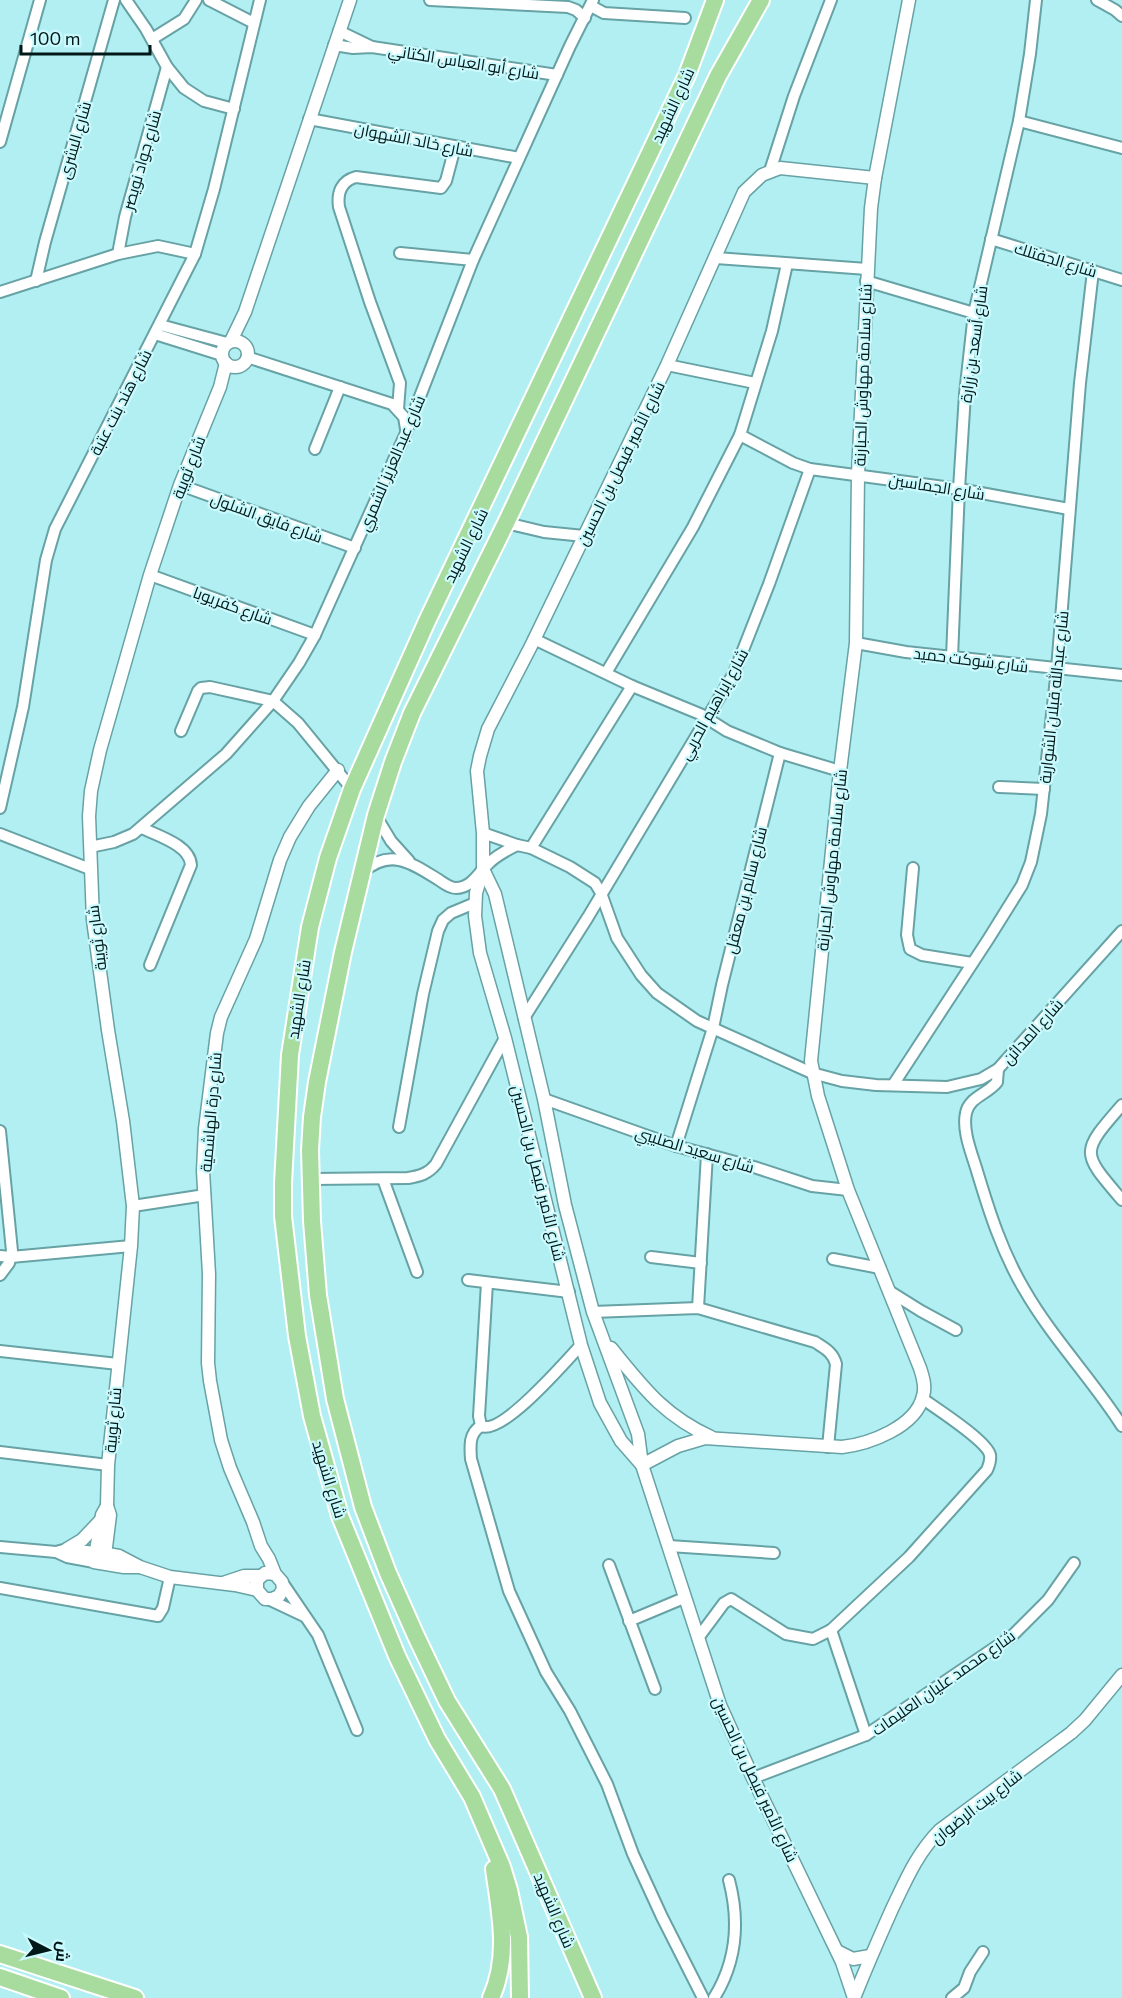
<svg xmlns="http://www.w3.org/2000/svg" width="1122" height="1998" viewBox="0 0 1122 1998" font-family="Commissioner,Cairo,sans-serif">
  <rect width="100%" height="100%" fill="#b2eff3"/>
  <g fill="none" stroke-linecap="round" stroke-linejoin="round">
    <!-- minor casing -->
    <g stroke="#67a2a5" stroke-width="14">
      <g id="minor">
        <path d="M126,0L146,29L167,67L184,88L204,101L234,109"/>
        <path d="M209,0L254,23"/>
        <path d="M430,0L568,7L576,10L585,18"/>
        <path d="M1097,0L1115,10L1122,16"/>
        <path d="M591,6L604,13L685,18"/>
        <path d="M339,31L372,47"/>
        <path d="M152,39L184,19L196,0"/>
        <path d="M334,45L353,48L372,47L557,75"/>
        <path d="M309,119L519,158"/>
        <path d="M1019,121L1122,148"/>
        <path d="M0,142L40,0"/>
        <path d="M770,171L794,96L831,0"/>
        <path d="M991,239L1122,280"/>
        <path d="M400,253L473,260"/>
        <path d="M118,254L125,217L167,67"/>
        <path d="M716,258L867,269"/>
        <path d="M36,281L45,242L114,0"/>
        <path d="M866,281L974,313"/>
        <path d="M0,292L118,254L158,246L195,254"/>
        <path d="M160,325L227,343"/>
        <path d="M155,334L222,355"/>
        <path d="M247,357L392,404L404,417L406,429"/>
        <path d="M667,365L755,383"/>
        <path d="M398,409L400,383L370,302L339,207C337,193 341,181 356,177L441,188L446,181L455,147"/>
        <path d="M740,435L793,463L810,469L959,489L1069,509"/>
        <path d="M315,449L340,387"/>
        <path d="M180,485L355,548"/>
        <path d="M506,523L544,532L584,536"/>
        <path d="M150,575L315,635"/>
        <path d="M534,639L632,686L700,714L727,731L780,753L840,771"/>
        <path d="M856,643L906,652L1122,675"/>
        <path d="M952,657L959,489L965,394L974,313L1019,121L1030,54L1036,0"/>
        <path d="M606,673L693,527L740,435L772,331L787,264"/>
        <path d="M181,731L198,691L201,688L210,687L273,701L298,723L352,789"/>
        <path d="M999,787L1044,789"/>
        <path d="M0,808L23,707L46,560L55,529L195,254L214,189L260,0"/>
        <path d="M376,816L391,841L409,861"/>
        <path d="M142,828C158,836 190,845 191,865L150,965"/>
        <path d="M483,833L517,845L531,848L570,867L595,883L601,893L617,938L641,975L657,993L697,1021L812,1073L842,1081L876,1085L947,1087L981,1079L998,1069L1122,931"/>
        <path d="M0,834L90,869"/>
        <path d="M90,847L114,842L133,834L226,754L273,701L299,663L315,635L405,435L473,260L570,46L593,0"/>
        <path d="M531,848L632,686"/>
        <path d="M913,868L907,935L910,949L922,955L972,963"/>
        <path d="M363,872C391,847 413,864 439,880C445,884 450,888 456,888C472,888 479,872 489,863C497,855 507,850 517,845"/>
        <path d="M524,1018L588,917L734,673L769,584L810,469"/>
        <path d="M998,1069L997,1082C988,1094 969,1097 966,1113C962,1131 972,1154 977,1171C989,1211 1002,1252 1024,1289C1052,1338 1092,1379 1122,1426"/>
        <path d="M893,1085L989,938L1022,885L1031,862L1041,814L1057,669L1080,383L1093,271"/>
        <path d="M544,1099L676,1146L754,1167L812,1186L848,1190"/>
        <path d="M1122,1105C1080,1153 1081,1152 1122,1200"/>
        <path d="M399,1127L423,994L438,931L443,920L451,913L475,903"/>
        <path d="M0,1131L12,1251L9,1263L0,1275"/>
        <path d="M676,1146L713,1028L722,985L780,753"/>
        <path d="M311,1179L408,1178C420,1176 428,1174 436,1164L505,1038"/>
        <path d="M383,1179L417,1272"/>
        <path d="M133,1206L205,1195"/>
        <path d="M0,1256L11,1257L131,1246"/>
        <path d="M651,1257L701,1263"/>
        <path d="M833,1259L880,1268"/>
        <path d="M468,1280L569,1292"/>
        <path d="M487,1283L479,1416L481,1426C502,1436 566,1361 581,1345"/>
        <path d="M889,1291L921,1311L956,1330"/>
        <path d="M698,1308L707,1154"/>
        <path d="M593,1312L698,1308L815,1342C824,1348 833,1352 836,1364L828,1447"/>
        <path d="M0,1351L118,1364"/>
        <path d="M481,1426C469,1433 470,1446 471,1459L509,1591L546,1672L570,1711L607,1784L633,1854L662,1917L703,1998"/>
        <path d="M0,1452L108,1465"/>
        <path d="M669,1546L774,1553"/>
        <path d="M0,1547L56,1552L67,1549L96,1552"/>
        <path d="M56,1552L67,1557L94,1562"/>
        <path d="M609,1565L655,1689"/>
        <path d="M282,1582L318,1635L357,1730"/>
        <path d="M0,1588L158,1616L163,1608L170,1577"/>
        <path d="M268,1599L304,1616"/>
        <path d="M629,1621L684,1598"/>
        <path d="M831,1630L866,1735"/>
        <path d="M698,1638L724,1603L731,1599L786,1634L813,1639L831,1630L909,1557L987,1470C989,1465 991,1461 990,1455C987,1441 937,1409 923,1399"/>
        <path d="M753,1778L866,1735L1012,1636L1048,1600L1074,1563"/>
        <path d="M714,1998C737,1961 740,1922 729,1880"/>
        <path d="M952,1998L964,1988L970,1972L983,1952"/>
      </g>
    </g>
    <!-- tertiary casing -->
    <g stroke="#67a2a5" stroke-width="15">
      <g id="tertiary">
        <path d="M231,341L245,312L350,0"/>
        <circle cx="235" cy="354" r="13"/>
        <path d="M483,869L495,894L544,1099L565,1205L593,1312L638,1434L642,1465L720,1705L753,1778L842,1962L854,1998"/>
        <path d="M611,1348C643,1387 663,1415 711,1437"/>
        <path d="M642,1465L678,1446L705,1438L842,1447C869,1444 916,1427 923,1396C926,1387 923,1377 920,1368L848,1190L818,1096L811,1061L840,771L856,643L858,474L871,208L875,178L909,0"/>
        <path d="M642,1465L621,1441L600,1403L581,1345L505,1038L480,953L475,916L476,893L483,869V833L477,771L480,756L488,729L531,646L667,365L744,192L762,175L780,168L875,178"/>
        <path d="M107,1506L102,1515L94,1562L124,1567H139"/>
        <path d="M67,1549L82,1540L100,1521"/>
        <path d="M96,1552L119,1556L140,1567L170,1577L235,1585L257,1590"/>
        <path d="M104,1563L110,1515L107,1506L108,1465L131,1246L133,1206L123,1121L108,1030L93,920L89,816L91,791L100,750L150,575L180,485L220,387L226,363"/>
        <path d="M275,1574L265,1573L257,1580V1590L265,1599H272L279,1596L283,1589L282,1582L275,1574L269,1559L261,1546L253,1522L230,1468L221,1440L210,1381L208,1363L209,1274L203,1171L205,1129L217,1033L221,1017L256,939L280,860L290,837L309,806L338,770"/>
        <path d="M223,1583L244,1576H260"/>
        <path d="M837,1951L853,1959L870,1956"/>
        <path d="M854,1998C866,1968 879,1938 892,1909C906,1880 917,1853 940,1830L1071,1733L1085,1720L1122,1675"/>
      </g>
    </g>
    <!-- trunk casing -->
    <g stroke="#fff" stroke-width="20">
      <g id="trunk">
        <path d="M0,1954L135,1998"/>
        <path d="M0,1977L61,1998"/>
        <path d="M491,1998C510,1955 500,1913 494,1869"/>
        <path d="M520,1998L519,1937L509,1890L502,1867L472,1797L437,1739L397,1656L340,1516L312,1416L297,1336L283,1216V1183L290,1055L310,927L328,858L352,789L427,621L687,75L715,0"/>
        <path d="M593,1998L502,1789L447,1701L416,1636L388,1573L363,1507L335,1399L318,1295L312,1221L310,1150L312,1117L317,1082L343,952L376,815L393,762L412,713L506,523L718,76L761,0"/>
      </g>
    </g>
    <!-- minor -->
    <use href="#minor" stroke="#fff" stroke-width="10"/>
    <!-- tertiary -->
    <use href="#tertiary" stroke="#fff" stroke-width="12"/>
    <!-- trunk -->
    <use href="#trunk" stroke="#a8dc9e" stroke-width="16"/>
  </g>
  <g text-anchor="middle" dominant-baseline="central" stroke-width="4.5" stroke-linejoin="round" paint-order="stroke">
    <!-- street labels -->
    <g font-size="16" fill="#011819" stroke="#cafafd">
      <text transform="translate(464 61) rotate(9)">شارع أبو العباس الكتاني</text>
      <text transform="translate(672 105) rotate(-65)">شارع الشهيد</text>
      <text transform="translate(414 139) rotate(11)">شارع خالد الشهوان</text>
      <text transform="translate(74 140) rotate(-74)">شارع البشرى</text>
      <text transform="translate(141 160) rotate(-74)">شارع جواد نويصر</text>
      <text transform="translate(1056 259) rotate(17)">شارع الجفتلك</text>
      <text transform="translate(973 344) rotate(-82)">شارع أسعد بن زرارة</text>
      <text transform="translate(862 375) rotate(-88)">شارع سلامة مهاوش الحبارنة</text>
      <text transform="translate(120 402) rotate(-63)">شارع هند بنت عتبة</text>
      <text transform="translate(391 463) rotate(-67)">شارع عبدالعزيز الشمري</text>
      <text transform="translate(620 463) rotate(-64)">شارع الأمير فيصل بن الحسين</text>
      <text transform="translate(188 467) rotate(-69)">شارع ثويبة</text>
      <text transform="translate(937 486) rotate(9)">شارع الجماسين</text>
      <text transform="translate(267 517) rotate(20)">شارع فايق الشلول</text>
      <text transform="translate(465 545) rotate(-64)">شارع الشهيد</text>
      <text transform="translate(233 605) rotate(20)">شارع كفريوبا</text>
      <text transform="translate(971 659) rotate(7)">شارع شوكت حميد</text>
      <text transform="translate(1053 697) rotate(-84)">شارع عبدالله قبلان الشواربة</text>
      <text transform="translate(713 704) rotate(-61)">شارع إبراهيم الحربي</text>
      <text transform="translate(831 860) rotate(-84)">شارع سلامة مهاوش الحبارنة</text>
      <text transform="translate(745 890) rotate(-76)">شارع سالم بن معقل</text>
      <text transform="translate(96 938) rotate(-97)">شارع ثويبة</text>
      <text transform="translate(298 999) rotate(-81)">شارع الشهيد</text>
      <text transform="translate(1032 1031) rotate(-48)">شارع المدائن</text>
      <text transform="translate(210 1112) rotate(-85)">شارع درة الهاشمية</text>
      <text transform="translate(695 1149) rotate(17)">شارع سعيد الصليبي</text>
      <text transform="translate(539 1173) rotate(76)">شارع الأمير فيصل بن الحسين</text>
      <text transform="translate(112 1420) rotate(-85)">شارع ثويبة</text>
      <text transform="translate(330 1479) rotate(73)">شارع الشهيد</text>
      <text transform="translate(943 1682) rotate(-35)">شارع محمد عليان العليمات</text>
      <text transform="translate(756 1779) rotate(65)">شارع الأمير فيصل بن الحسين</text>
      <text transform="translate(976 1806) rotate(-38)">شارع بيت الرضوان</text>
      <text transform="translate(555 1910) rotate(67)">شارع الشهيد</text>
    </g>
  </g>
  <!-- north arrow -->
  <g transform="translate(48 1950) rotate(97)" stroke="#cafafd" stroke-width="4.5" paint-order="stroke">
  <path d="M0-4.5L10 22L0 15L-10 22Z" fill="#011819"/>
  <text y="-9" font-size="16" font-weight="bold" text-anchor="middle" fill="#011819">ش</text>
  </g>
  <!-- scale -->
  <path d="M21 45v9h129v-9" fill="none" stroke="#011819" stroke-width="3"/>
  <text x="30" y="45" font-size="18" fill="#011819" stroke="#cafafd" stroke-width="4.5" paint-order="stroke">100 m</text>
</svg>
